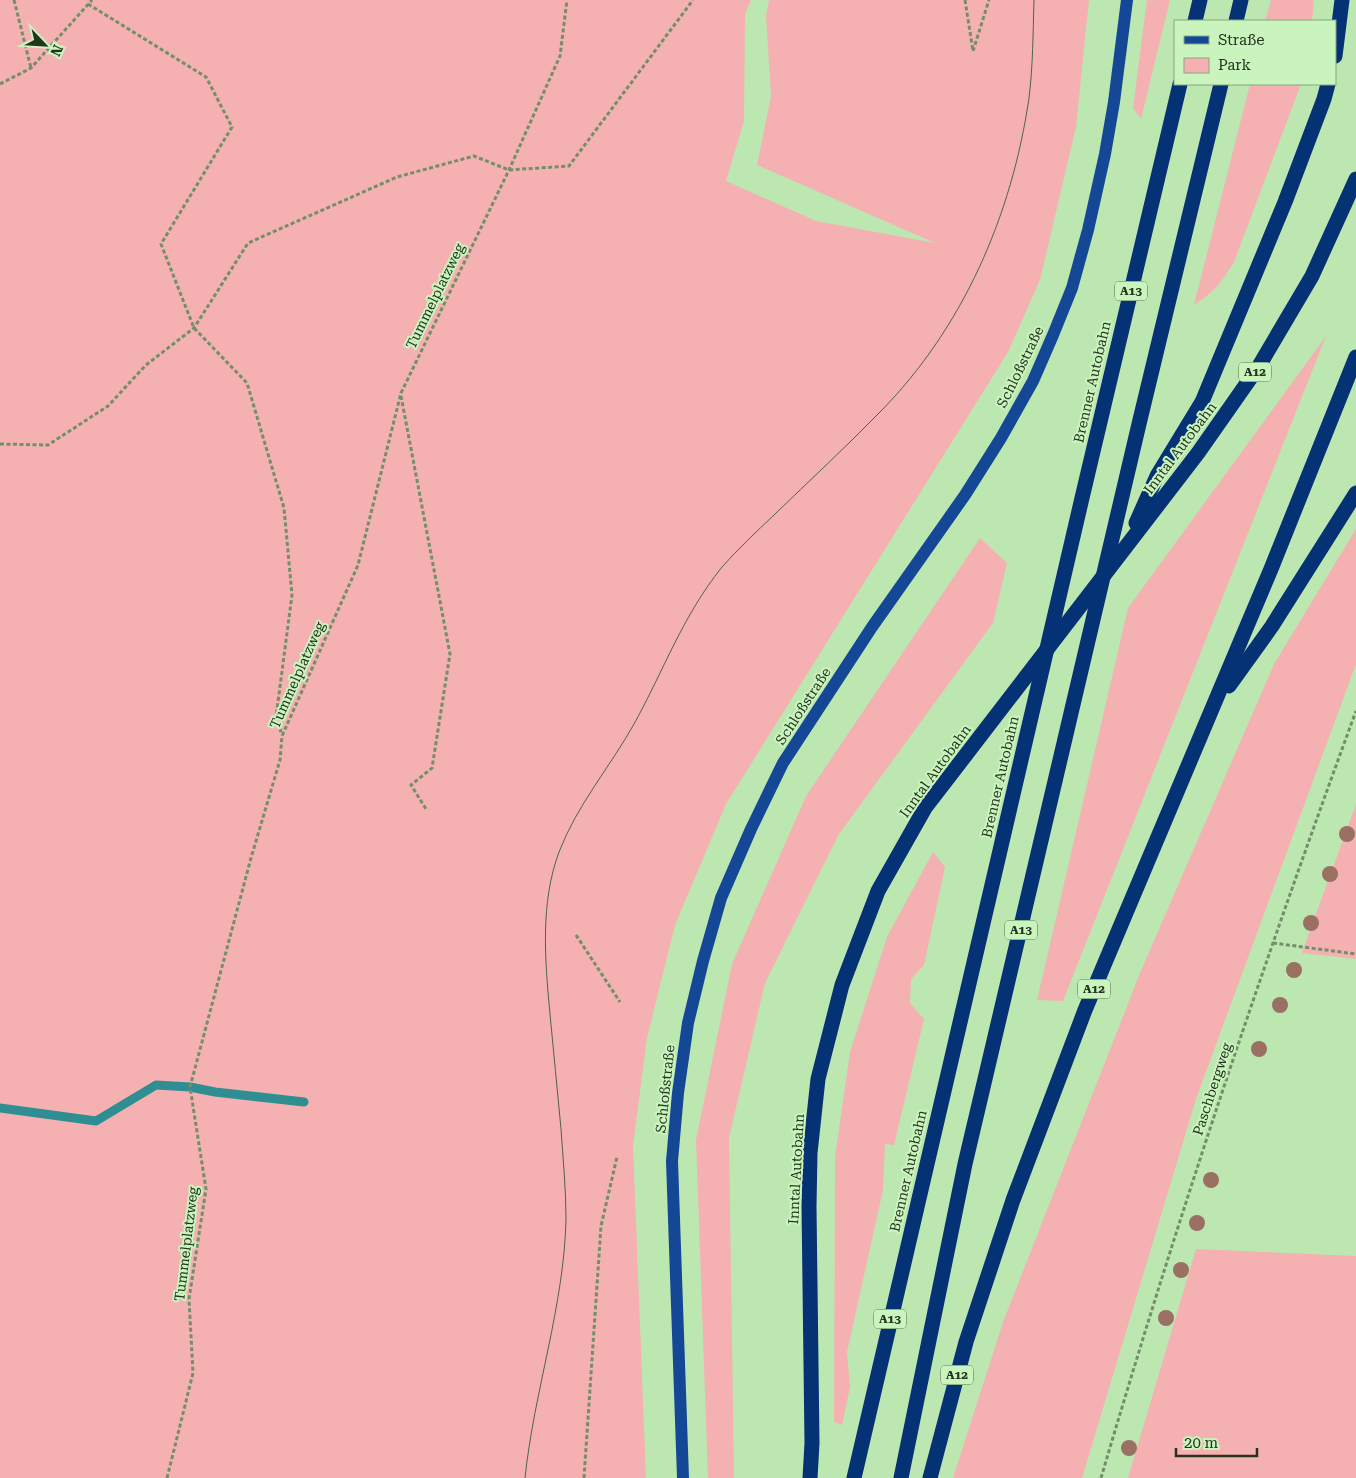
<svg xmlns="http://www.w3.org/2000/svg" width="1356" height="1478" viewBox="0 0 1356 1478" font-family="'Roboto Serif',serif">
  <rect width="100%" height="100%" fill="#bde7b1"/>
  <!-- green -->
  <g fill="#f5b1b1">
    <path d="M0,0H751L745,14L744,121L726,181L816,221L935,243L757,165L771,96L766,15L769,0H1089L1076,127L1040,280L1008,352L726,804L675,925L647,1038L633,1145L646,1478H0Z"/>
    <path d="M1147,0H1170L1141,119L1133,108Z"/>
    <path d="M1271,0H1314L1312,21H1265Z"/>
    <path d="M1250,84H1301L1234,262C1222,282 1214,292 1194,305Z"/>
    <path d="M1326,336L1063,1001L1037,1000L1128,608Z"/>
    <path d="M1356,529V664L1196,1099L1082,1478H953L1003,1322L1140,973L1274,664Z"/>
    <path d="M980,538L1007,563L993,623L839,834L765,983L729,1138L734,1478H708L696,1140L732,964L806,796Z"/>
    <path d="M1356,804V959L1302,953L1304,947Z"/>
    <path d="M933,852L945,867L924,965L911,979L910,1003L924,1019L894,1145L885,1144L883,1190L847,1352L850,1387L842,1425L834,1422L835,1157L850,1052L887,937Z"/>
    <path d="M1196,1249L1356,1256V1478H1128Z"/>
  </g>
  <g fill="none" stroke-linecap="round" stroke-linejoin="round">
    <!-- stream -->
    <path stroke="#2e8e92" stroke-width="9" d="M0,1108L96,1121L156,1085L190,1087L215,1092L304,1102"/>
    <!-- path -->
    <g stroke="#728f69" stroke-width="3" stroke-dasharray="4 2.5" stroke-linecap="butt">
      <path d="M14,0L31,68"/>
      <path d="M965,0L973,51"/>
      <path d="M88,4L206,77L232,127L161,244L194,328L247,383L284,508L292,595L276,717L282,735"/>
      <path d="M973,51L989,0"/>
      <path d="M0,84L31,68L92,0"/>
      <path d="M401,396L450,654L432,768L411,785L426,809"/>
      <path d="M0,444L48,445L108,406L146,365L194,328L248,243L397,177L474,156L509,170L569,166L693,0"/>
      <path d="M576,935L620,1002"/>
      <path d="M1273,943L1356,954"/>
      <path d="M167,1478L193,1373L189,1299L206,1189L190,1087L251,858L280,760L282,736L358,565L401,393L509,170L560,56L567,0"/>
      <path d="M584,1478L601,1226L617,1157"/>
      <path d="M1101,1478C1177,1219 1263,964 1356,711"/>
    </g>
    <!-- major -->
    <path stroke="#144896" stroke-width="12" d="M683,1478L672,1161L678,1093L688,1023L703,961L721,898L751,829L783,763L872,627L965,495L1001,438L1033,381L1053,335L1072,288L1088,230L1105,154L1114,102L1127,0"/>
    <!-- highway -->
    <g stroke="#043274" stroke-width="15">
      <path d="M1195,21L1200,0"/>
      <path d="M1236,21L1241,0"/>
      <path d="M1335,56L1342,0"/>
      <path d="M1136,523L1157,476L1202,402L1285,202L1324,99L1328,84"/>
      <path d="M1229,686L1272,626L1356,493"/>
      <path d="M810,1478L812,1443L809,1206L810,1153L818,1079L842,985L878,891L925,808L1198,453L1259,366L1312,276L1356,179"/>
      <path d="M854,1478L1082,498L1180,84"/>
      <path d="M901,1478L965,1164L1139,424L1221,84"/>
      <path d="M930,1478L966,1342L1013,1200L1085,1010L1271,569L1356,357"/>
    </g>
    <!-- tram -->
    <path stroke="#4d6446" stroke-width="1" d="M525,1478C534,1391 564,1307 566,1219C566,1189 563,1159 561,1129C557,1091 554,1052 550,1014C545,961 540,903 559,852C577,805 610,767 634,724C664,670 682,617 722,567C738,549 756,532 774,515C809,481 846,447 880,412C963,328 1012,215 1029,98C1033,66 1033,33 1034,0"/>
  </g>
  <!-- trees -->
  <g fill="#997062">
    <circle cx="1347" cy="834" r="8"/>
    <circle cx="1330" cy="874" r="8"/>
    <circle cx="1311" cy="923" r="8"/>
    <circle cx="1294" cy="970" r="8"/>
    <circle cx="1280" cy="1005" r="8"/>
    <circle cx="1259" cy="1049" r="8"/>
    <circle cx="1211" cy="1180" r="8"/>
    <circle cx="1197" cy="1223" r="8"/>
    <circle cx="1181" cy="1270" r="8"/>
    <circle cx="1166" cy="1318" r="8"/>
    <circle cx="1129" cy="1448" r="8"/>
  </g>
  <g text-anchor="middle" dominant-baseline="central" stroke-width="4" stroke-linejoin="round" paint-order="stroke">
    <!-- shield labels -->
    <g fill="#caf4be" stroke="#566e4f" stroke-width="1">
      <rect x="1115" y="281.5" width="32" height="19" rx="4"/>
      <rect x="1239" y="362.5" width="32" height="19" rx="4"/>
      <rect x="1005" y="920.5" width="32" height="19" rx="4"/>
      <rect x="1078" y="979.5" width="32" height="19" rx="4"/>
      <rect x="874" y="1309.5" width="32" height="19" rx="4"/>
      <rect x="941" y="1365.5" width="32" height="19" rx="4"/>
    </g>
    <g font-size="12" font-weight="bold" fill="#24341f">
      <text x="1131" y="291">A13</text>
      <text x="1255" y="372">A12</text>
      <text x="1021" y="930">A13</text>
      <text x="1094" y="989">A12</text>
      <text x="890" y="1319">A13</text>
      <text x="957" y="1375">A12</text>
    </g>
    <!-- street labels -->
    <g font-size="14" fill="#24341f" stroke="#caf4be">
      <text transform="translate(435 296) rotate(-64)">Tummelplatzweg</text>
      <text transform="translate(1020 367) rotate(-64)">Schloßstraße</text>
      <text transform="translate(1092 382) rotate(-77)">Brenner Autobahn</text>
      <text transform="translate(1180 448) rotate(-53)">Inntal Autobahn</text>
      <text transform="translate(297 675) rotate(-66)">Tummelplatzweg</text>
      <text transform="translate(803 706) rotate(-57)">Schloßstraße</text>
      <text transform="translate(935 771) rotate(-54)">Inntal Autobahn</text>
      <text transform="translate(1000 777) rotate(-77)">Brenner Autobahn</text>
      <text transform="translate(665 1089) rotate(-84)">Schloßstraße</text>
      <text transform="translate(1212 1089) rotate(-72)">Paschbergweg</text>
      <text transform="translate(796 1169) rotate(-87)">Inntal Autobahn</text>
      <text transform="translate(908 1171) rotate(-77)">Brenner Autobahn</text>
      <text transform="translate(186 1244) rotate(-83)">Tummelplatzweg</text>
    </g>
  </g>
  <!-- legend -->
  <rect x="1174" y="20" width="162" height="65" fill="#caf4be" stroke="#88a77e"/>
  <rect x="1184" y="36" width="25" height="8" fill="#144896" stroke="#88a77e"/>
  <text x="1218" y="45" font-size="15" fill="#24341f">Straße</text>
  <rect x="1184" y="58" width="25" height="15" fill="#f5b1b1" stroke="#88a77e"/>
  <text x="1218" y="70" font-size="15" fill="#24341f">Park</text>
  <!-- north arrow -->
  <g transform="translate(45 45) rotate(115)" stroke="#caf4be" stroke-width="4" paint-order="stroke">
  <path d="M0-4L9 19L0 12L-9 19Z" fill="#24341f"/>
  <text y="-8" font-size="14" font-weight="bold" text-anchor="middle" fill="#24341f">N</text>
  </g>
  <!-- scale -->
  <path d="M1176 1448v8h81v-8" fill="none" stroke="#24341f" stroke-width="2.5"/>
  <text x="1184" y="1448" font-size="15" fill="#24341f" stroke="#caf4be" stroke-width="4" paint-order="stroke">20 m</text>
</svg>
